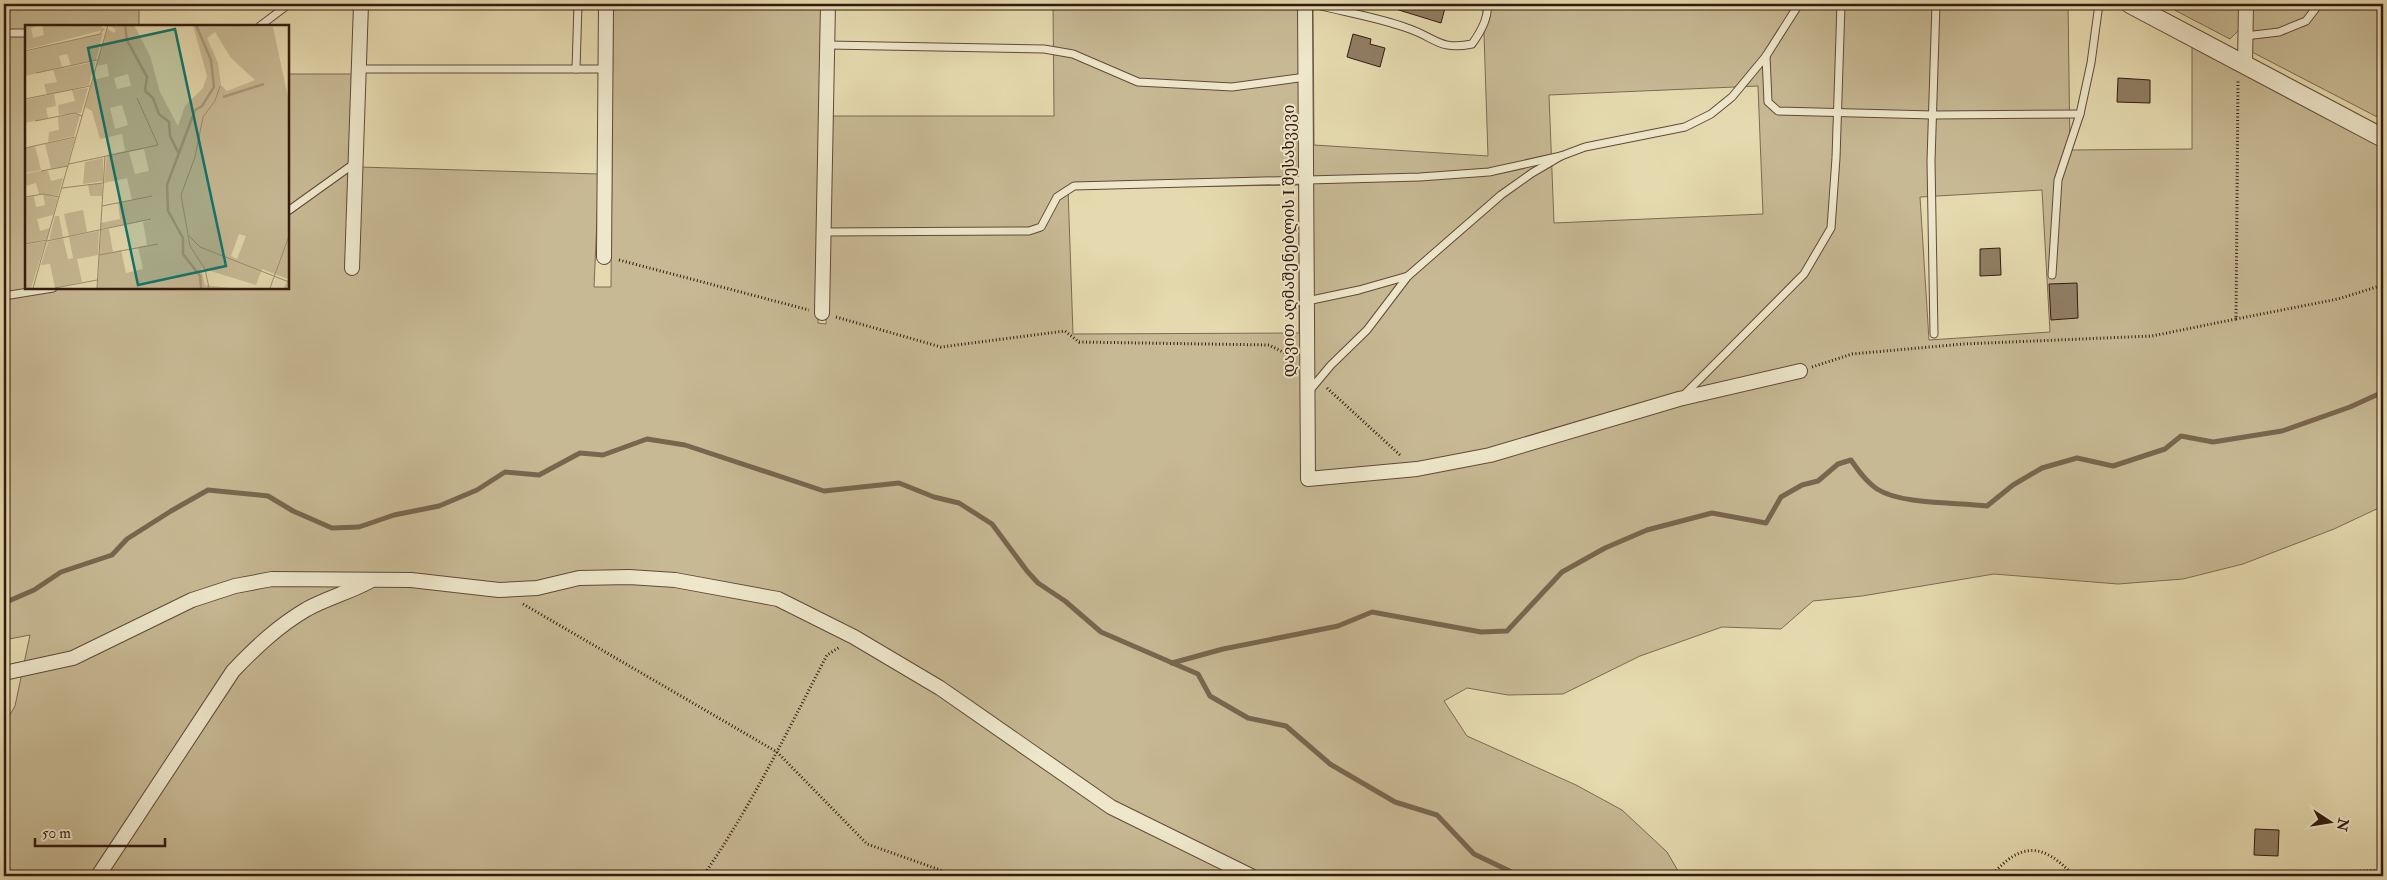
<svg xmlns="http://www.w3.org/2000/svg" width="2387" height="880" viewBox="0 0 2387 880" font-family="'IM FELL Double Pica','Noto Serif Georgian',serif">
  <rect width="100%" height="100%" fill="#e5daaf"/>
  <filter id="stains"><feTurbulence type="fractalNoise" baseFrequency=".004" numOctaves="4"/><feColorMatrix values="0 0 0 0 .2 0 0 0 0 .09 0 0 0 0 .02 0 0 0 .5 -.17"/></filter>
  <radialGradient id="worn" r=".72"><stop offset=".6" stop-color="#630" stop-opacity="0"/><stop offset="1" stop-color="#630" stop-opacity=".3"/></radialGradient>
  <!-- green -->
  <g fill="#c7b994" stroke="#7d6a52" fill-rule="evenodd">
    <path d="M4,4H139V26H26V288H288V74H359V167L599,174L594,287H611L613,4H824L818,323L826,324L833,116H1054L1053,4H1313L1314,145L1488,156L1483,4H2068L2070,150L2192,149V43L2383,145V506L2334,529L2243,564L2183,579L2118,584L1994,574L1862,596L1813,601L1781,629L1722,627L1640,656L1563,694L1508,695L1467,688L1444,701L1467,736L1576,785L1622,810L1667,852L1681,876H4V725L15,706L30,635L4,640ZM1758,86L1763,214L1554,223L1549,95ZM1299,185V333L1073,334L1068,188ZM2042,190L2050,332L1929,340L1920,197Z"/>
    <path d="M2163,4H2239V30L2230,39Z"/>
    <path d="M2252,4H2383V120L2252,52Z"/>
  </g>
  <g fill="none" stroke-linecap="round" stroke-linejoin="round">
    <!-- stream -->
    <g stroke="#79664f" stroke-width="5">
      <path d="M4,603L34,590L61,572L112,555L127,539L171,511L208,490L268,496L293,511L332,528L359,527L394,515L439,506L477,490L505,472L539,475L580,453L603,455L647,439L685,445L824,491L899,483L934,497L959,503L992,524L1027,571L1038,583L1065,601L1101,632L1198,674L1210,696L1248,718L1286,726L1330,764L1395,802L1437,815L1474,854L1520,876"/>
      <path d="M1172,663L1223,649L1338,626L1372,612L1481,632L1507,631L1562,572L1605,548L1647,530L1712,513L1766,523L1781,497L1802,485L1818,481L1838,464L1851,460C1858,470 1866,482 1877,489C1902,505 1957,502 1987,506L2013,485L2042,468L2077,458L2113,466L2165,449L2181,436L2213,442L2282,431L2350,407L2383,392"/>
    </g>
  </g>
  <!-- building -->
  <g fill="#907e63" stroke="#331a10">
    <path d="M1389,4H1446L1441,23L1389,7Z"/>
    <path d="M1353,34L1371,39L1370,44L1385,48L1380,67L1347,57Z"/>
    <path d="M2118,78L2150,80V103L2117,102Z"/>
    <path d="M2000,248L2001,275L1980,276V249Z"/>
    <path d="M2077,283L2078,318L2051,320L2049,284Z"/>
    <path d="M2255,829L2279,830L2278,856L2254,855Z"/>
  </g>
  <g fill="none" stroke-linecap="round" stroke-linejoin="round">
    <!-- service casing -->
    <g stroke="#604a38" stroke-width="9">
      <g id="service">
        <path d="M1313,4C1344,12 1377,17 1407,28C1435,37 1439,51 1472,44C1480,33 1489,17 1487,4"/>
        <path d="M260,26L289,4"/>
        <path d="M4,33H26"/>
        <path d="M2245,36L2279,32L2306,21L2319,4"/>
        <path d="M828,45L1044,49L1073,54L1138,82L1232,87L1306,77"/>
        <path d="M1766,56L1768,102L1778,111L1933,115L2080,114"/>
        <path d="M359,69H605"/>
        <path d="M576,69L578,4"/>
        <path d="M288,211L355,163"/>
        <path d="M824,232L1029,231L1041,227L1057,197L1074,186L1420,177L1489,172L1561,156"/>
        <path d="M2052,275L2058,180L2080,114L2091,63L2099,4"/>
        <path d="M4,296L53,288"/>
        <path d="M1307,301L1359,290L1408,276"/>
        <path d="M1934,334L1931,161L1936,4"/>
        <path d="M1310,390L1331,365L1367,330L1408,276L1501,195L1532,173L1561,156L1585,147L1685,127L1711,114L1732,97L1766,56L1799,4"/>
        <path d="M1683,396L1804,274L1831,228L1836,158L1841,4"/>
      </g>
    </g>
    <!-- minor casing -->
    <g stroke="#604a38" stroke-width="16">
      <g id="minor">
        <path d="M1305,4L1308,479L1417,469L1490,455L1679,399L1800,371"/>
        <path d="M2245,64L2246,4"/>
        <path d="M604,257L606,4"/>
        <path d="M352,268L361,4"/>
        <path d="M822,313L828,4"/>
        <path d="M4,673L73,658L192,600L235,586L272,579L411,580L499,590L537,588L579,578L629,577L675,580L778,599L854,637L940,688L1111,807L1251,876"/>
        <path d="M98,876L233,671C256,647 278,626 307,609C327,598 350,592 370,581"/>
      </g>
    </g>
    <!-- tertiary casing -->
    <g stroke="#604a38" stroke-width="20">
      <path id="tertiary" d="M2130,4L2383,138"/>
    </g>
    <!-- path -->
    <g stroke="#331a10" stroke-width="3" stroke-dasharray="1 2.5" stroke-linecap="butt">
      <path d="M619,260L809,310"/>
      <path d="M836,317L941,347L1065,331L1079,342L1269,345L1293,357"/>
      <path d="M2236,319L2338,299L2383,285"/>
      <path d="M1812,367L1852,354L1963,344L2152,336L2236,319L2238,81"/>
      <path d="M1327,388L1400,455"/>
      <path d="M523,604L777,752L867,844L957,876"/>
      <path d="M703,876C751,807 788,730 827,655L840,647"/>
      <path d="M1991,876C2022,841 2043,843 2074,876"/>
      <path d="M2255,876L2383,870"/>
    </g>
    <!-- service -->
    <use href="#service" stroke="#eee7cb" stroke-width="7"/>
    <!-- minor -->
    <use href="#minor" stroke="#eee7cb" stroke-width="14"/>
    <!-- tertiary -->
    <use href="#tertiary" stroke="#eee7cb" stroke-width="18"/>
  </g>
  <g text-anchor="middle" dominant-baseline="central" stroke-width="4" stroke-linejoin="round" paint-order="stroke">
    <!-- street labels -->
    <g font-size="16" fill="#331a10" stroke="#eee7cb">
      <text transform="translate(1289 241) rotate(-90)">დავით აღმაშენებლის I შესახვევი</text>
    </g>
  </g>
  <!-- overview -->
  <g transform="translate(25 25)">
    <rect width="264" height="264" fill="#e5daaf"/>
    <path d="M0,0H15L6,3L8,13L19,10L17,0H76L78,5L0,25ZM84,0H109L125,31L135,67L153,101L160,81L178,63L182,51L168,0L248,2L264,77V263H259L263,254L237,244L231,260L176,243L180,260L205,263H72L76,205L84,204L88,227L96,225L101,248L118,244L113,222L122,220L118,197L129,194L76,204V198L95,194L93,178L107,175L102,153L79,158L82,130L100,126L97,109L75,114L67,86L60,82L68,55L84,51L82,39L71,41L82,4L89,8L91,5ZM190,7L206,33L230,55L202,66L196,60L193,38L182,13ZM103,49L106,61L92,64L89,53ZM97,80L103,100L90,104L85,83ZM119,124L124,146L110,149L104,127ZM214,209L221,211L212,234L206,231ZM78,8L71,35L46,40L42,29L34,31L37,42L0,51V27ZM70,37L64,60L22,70L19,59L32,57L28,45ZM63,63L56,88L34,90L33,80L50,76L47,65ZM29,69L31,81L21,83L23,93L0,98V75ZM50,89L55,90L49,111L23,117L24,107L34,105L33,92ZM50,113L42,141L26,144L20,119ZM10,121L16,145L0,148V123ZM78,133V156L58,159L60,137ZM14,146H23L26,156L38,153L33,171L14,169L11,158L0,161V149ZM63,159H77V171H65ZM18,169L33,173L28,190L12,194L15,206L25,203L22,214L0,219V173L9,171L11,182L20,180ZM58,185L62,207L44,211L39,189ZM30,191H34L38,212L24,215ZM74,206L73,230L52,234L57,257L30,263L25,239L16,240L23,217L38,213L43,234L48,233L44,212ZM21,216L6,263H0V220Z" fill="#c7b994" fill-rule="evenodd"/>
    <path fill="none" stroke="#a89979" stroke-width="2.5" d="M100,0L102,15L122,52L120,66L128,73L134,89L144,97L145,111L154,129M171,0L186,35L189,62L177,81L170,85L142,160L143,186L158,213V229L175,251L176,263M198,72L239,59"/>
    <path fill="none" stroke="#9e8d6f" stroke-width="1" d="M0,26L75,9L79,3M11,48L72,35M0,74L65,61M10,96L50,88L57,91M0,123L50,112M44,139L133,120L112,73M16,146L43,141M37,163L78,158M0,172L18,169L34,172M77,181L127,171M164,211L175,222L264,257M22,216L126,194M0,219L22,215M74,230L133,219M8,263L83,0M30,263L72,255M72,263L80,131M184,263L180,244L165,221L156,170L170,132L178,92L190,76L195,61M245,263L264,211"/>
    <path fill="#0f766e" fill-opacity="0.15" stroke="#0f766e" stroke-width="2.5" d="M150,4L201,241L113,260L63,23Z"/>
    <rect width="264" height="264" fill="none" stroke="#331a10" stroke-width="2.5"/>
  </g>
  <!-- margin -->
  <rect width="2387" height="880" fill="none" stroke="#e5daaf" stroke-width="20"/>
  <rect x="5" y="5" width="2377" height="870" fill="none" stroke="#331a10" stroke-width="2.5"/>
  <rect x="10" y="10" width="2367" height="860" fill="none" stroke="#331a10"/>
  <!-- north arrow -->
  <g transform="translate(2330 822) rotate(102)" stroke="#eee7cb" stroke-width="4" paint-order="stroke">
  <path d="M0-4L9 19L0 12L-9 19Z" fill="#331a10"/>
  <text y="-8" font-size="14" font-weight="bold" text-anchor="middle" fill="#331a10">N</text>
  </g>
  <!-- scale -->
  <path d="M35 838v8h130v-8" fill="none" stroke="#331a10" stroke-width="2.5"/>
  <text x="42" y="838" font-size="15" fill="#331a10" stroke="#eee7cb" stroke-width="4" paint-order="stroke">50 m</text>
  <rect width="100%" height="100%" filter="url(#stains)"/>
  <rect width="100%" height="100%" fill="url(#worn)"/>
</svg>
